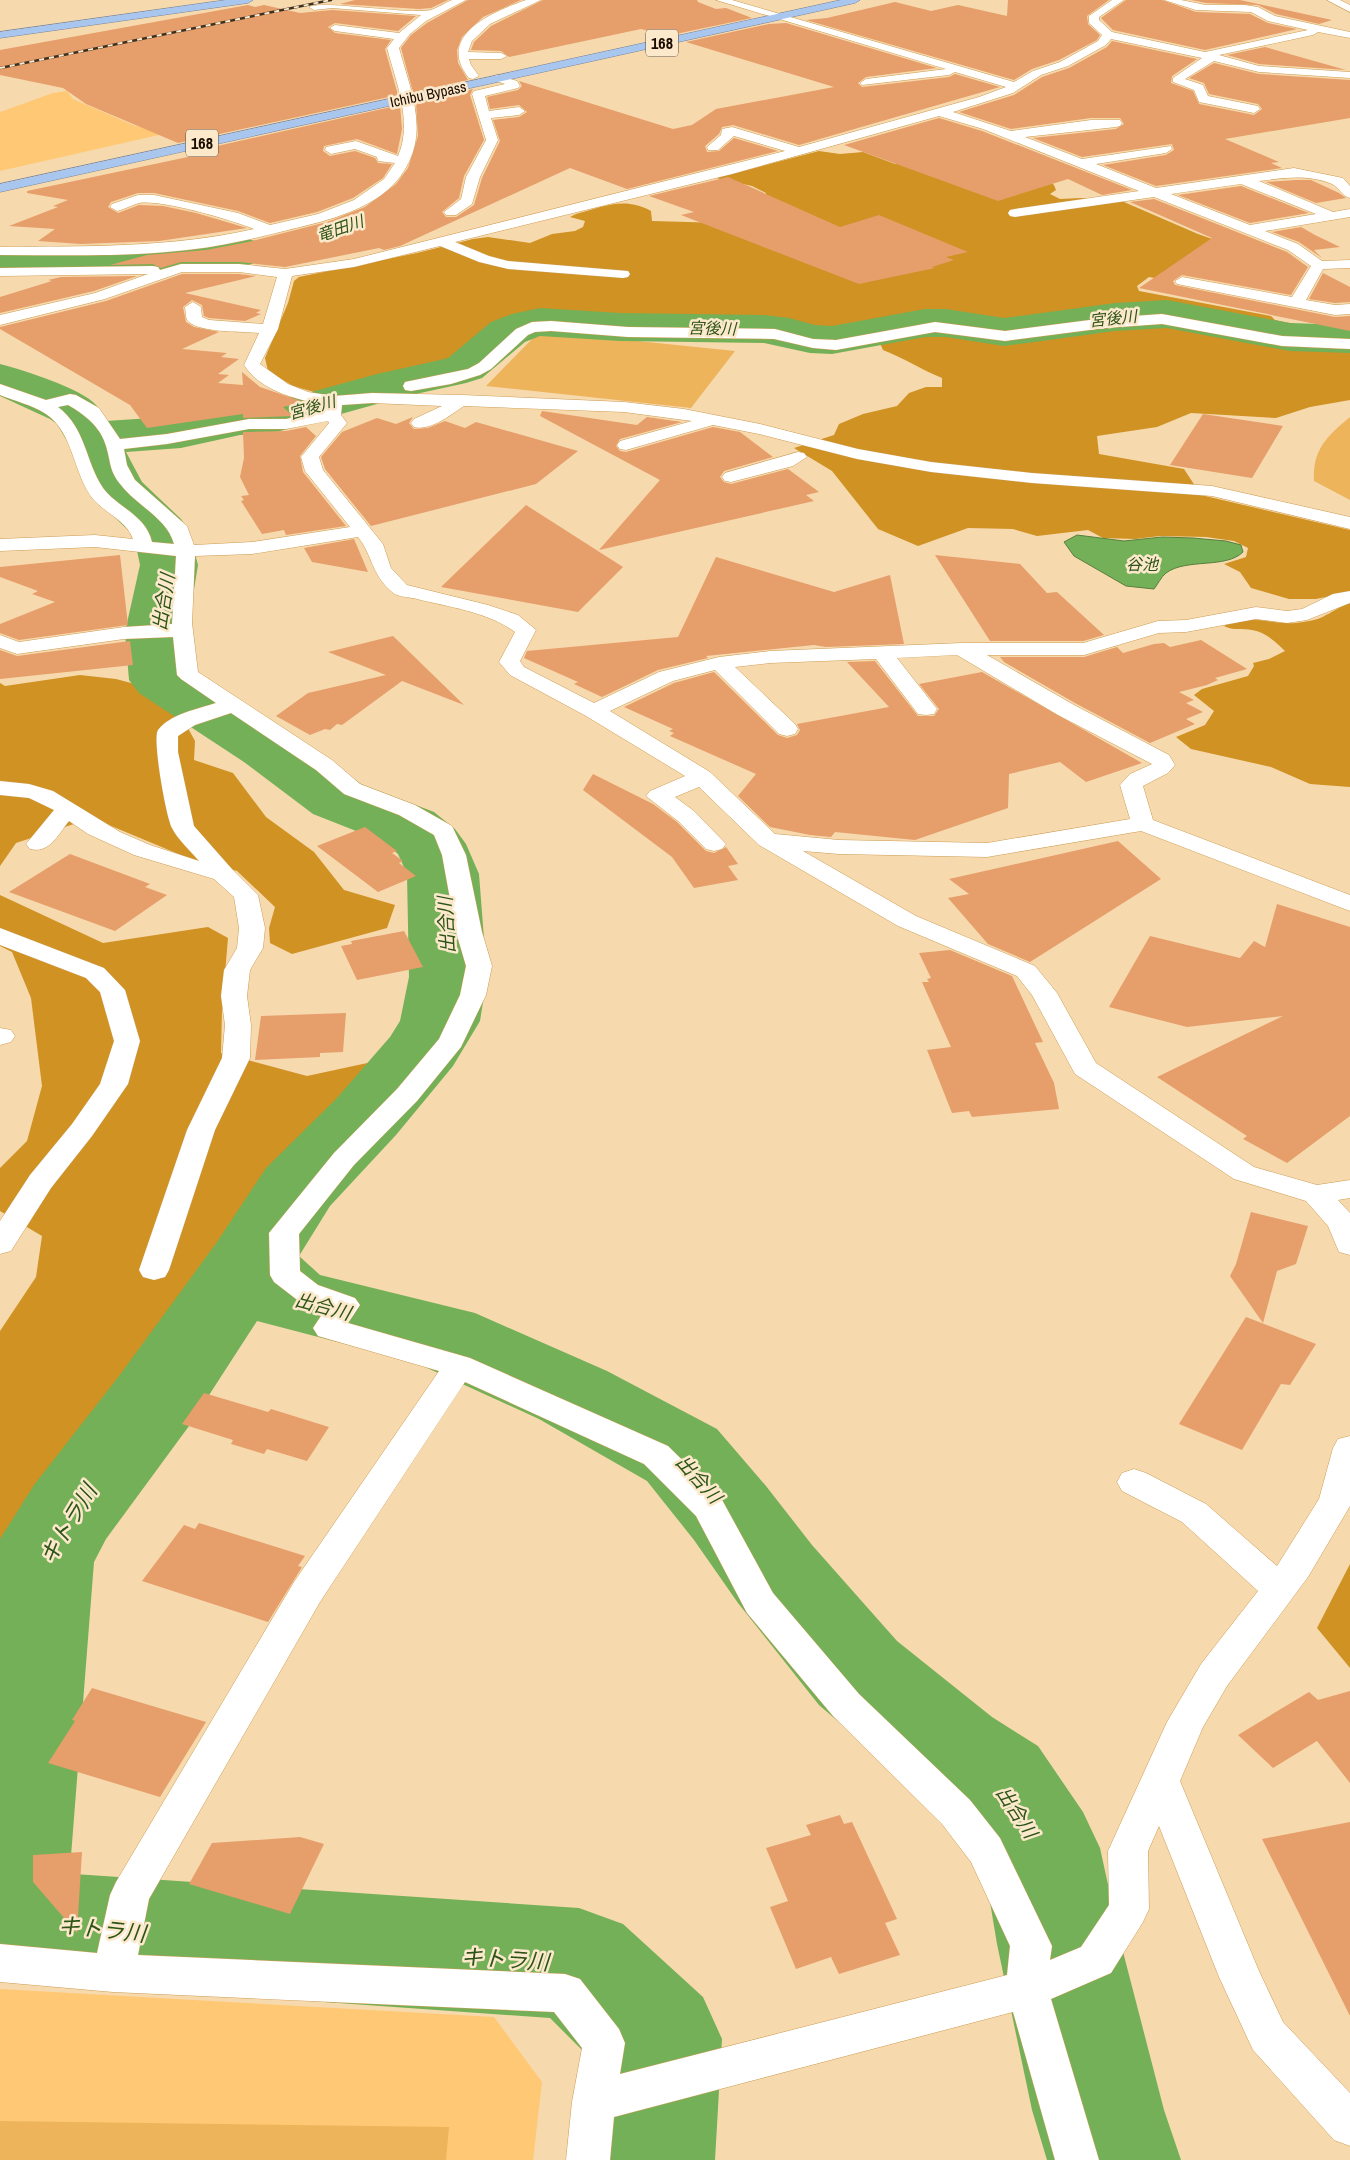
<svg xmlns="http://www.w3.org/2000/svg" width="1350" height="2160" viewBox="0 0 1350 2160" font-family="'Archivo Narrow','Noto Sans JP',sans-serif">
  <rect width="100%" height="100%" fill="#f7d9ae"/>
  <!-- built -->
  <g fill="#ffc874">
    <path d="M67,91L73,99L135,126L172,132L0,171V112L53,93Z"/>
    <path d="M0,1989L494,2017L542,2082L533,2160H0Z"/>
  </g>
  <!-- green -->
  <g fill="#edb45b">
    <path d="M540,331L735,351L691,408L486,386Z"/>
    <path d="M1350,417V500L1314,481C1312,450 1327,436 1350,417Z"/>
    <path d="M0,2121L449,2127L446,2160H0Z"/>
  </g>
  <!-- forest -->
  <g fill="#cf9223">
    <path d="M819,151L840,154L863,152L895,164L924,161L1047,179L1054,185L1056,190L1050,194L1060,199L1081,198L1124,202L1198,234L1238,248L1185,264L1165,280L1149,277L1137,286L1139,291L1271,316L1275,320L1338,333L1336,337L1304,336L1243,328L1167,312L1116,315L1000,329L932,320L827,339C808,338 790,330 771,327L595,325L554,319L524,321L507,329L461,367L437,374L357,388L314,392L293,386L268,371L265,358L288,303L294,281L299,277L417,253L473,239L488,237L530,243L552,234L575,231L583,227L585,221L570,217L576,214C603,207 624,196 651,211L652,221L722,223L762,205L766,193L752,186L716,178Z"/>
    <path d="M1160,323L1350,347V400L1310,407L1276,418L1191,413L1157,427L1097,436L1099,454L1184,469L1201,495L1350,530V592L1316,599H1289L1251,588L1240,572L1224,564L1246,557L1248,548L1234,541L1206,537L1160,536L1135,539L1103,538L1088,530L1037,536L1013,529L968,528L918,546L878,529L832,471L794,448L834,435L839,424L863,414L897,406L909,393L926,387H942V378C922,370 904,358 883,350L879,341L937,330L983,338Z"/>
    <path d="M1350,603V787L1310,784L1271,767L1191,749L1176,737L1205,725L1214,711L1194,695L1202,689L1248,676L1254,666L1253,663L1269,659L1285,651C1276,642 1265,632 1252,630C1243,628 1233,631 1224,626C1245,613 1274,625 1296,623C1305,622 1319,620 1326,615C1335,611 1340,606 1350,603Z"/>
    <path d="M80,675L116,679L146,687L178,710L195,741L194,760L233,773L266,817L314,852L344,890L395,905L387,928L292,954L270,943L269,928L275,907L237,871L188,858L92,818L16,843L0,866V683L5,686Z"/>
    <path d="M0,895L103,943L208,927L228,938L222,1009L221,1053L307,1076L386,1059L261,1213L21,1551L0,1662V1331L36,1277L42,1236L0,1211V1168L27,1141L42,1086L31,998L12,952L0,946Z"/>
    <path d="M1350,1564V1668L1317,1628Z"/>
  </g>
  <!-- water -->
  <path fill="#74b057" stroke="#597f3d" d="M1077,535L1124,541L1162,537L1193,538L1226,541L1241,545L1243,552C1226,569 1186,558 1166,573C1161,577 1158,584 1154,589L1126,586L1074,556L1064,542Z"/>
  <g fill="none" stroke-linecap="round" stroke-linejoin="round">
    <!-- river -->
    <g fill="#74b057" fill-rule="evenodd">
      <path d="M248,239L263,243L270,252L263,261L248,265L185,271L0,274V248L185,245Z"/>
      <path d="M1167,300L1290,323L1350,325V353L1290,351L1167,328L1115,331L1004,346L946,337H925L832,354L810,353L764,343L620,341L540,336L525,342L482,378L466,383L402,397L273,433L240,435L181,448L126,452L142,482L181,519L189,531L198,565L187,632L192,672L292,734L361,784L434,812L455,829L466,844L479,874L487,977L480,1021L453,1066L396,1135L330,1206L299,1256L320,1275L475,1313L607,1371L717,1429L766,1486L812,1545L897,1641L992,1717L1038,1746L1083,1812L1100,1848L1121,1944L1164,2110L1181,2160H1047L1032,2110L997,1944L983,1860L956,1816L912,1785L819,1705L738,1603L694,1540L647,1481L539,1419L414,1362L257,1321L189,1426L106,1539L94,1562L70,1869L74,1874L579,1908L623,1924L703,1997L722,2039L715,2160H581L592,2060L550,2018L69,1984L0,1962V1539L34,1485L119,1376L217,1242L266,1168L336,1099L390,1037L400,1021L409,977L407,874L398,854L384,842L313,814L244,762L139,693L129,680L125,632L140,565L134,536L98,501L90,489L80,463L57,424L50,419L0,396V364C23,370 81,388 96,405C100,410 103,416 106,421L181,416L240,405L271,403L377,374L440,360L448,358L491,322L512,314L540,308L620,313L764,315L789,318L815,325L832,326L925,309H946L1004,318L1115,303Z"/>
    </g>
  </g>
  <!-- building -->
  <g fill="#e69e6a">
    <path d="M355,0H448L431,8L419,9L340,4Z"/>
    <path d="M468,0H521L483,17L462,37L457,50L458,63L468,80L413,92L401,48L411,35L427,23Z"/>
    <path d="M543,0H697L698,2L716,9L726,8L752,18L666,36L641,29L509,57L501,51L471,50L474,42L491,26Z"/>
    <path d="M1008,0H1109L1087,16L1088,24L1100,35L1097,40L1059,60L1032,69L1014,80L806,20L827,18L895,2L931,11L958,5L1007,16Z"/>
    <path d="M1126,0H1162L1196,12L1250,14L1268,23L1297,29L1205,50L1113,30L1101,18Z"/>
    <path d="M1191,0H1240L1332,20L1319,24L1276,14L1258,5L1206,3Z"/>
    <path d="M248,5L255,7L264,5L300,13L332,10L416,16L398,31L335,23L328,27L335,33L391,40L385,49L398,95L178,143L86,104L63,88L0,75V50Z"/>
    <path d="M786,23L937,68L866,77L858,83L862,87L949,77L955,74L1000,87L799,145L733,125L722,127L719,134L705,146L707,152L719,151L734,138L778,151L627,189L570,168L400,246L384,250L379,248L285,267L239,262H181L161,268L153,264L110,265L147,255L206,250L248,242L327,222L365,207L396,184L408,168L418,136L416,102L473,89L470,95L484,140L464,176L459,198L442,212L446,217H456L474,205L482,178L500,141L493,120L519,117L527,112L519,105L490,109L487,97L518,90L522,86L519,81L673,129L692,125L716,109L834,87L686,42L769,24Z"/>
    <path d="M1112,41L1197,59L1172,76L1171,83L1193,91L1199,104L1254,115L1262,109L1258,104L1209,94L1204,83L1189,78L1214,63L1259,74L1350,80V118L1225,139L1279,162L1271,163L1282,168L1156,186L1103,165L1166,155L1174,150L1172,144L1082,157L1033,138L1116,129L1124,124L1120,118H1091L1011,129L959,112L1014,95L1042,77L1069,68L1107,47Z"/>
    <path d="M1265,47L1346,70L1259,64L1227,55Z"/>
    <path d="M400,105L402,129L397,154L357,139L324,146L323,151L330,156L355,151L375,158L378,163L392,164L383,178L353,198L317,212L270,223L238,211L154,193H138L111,202L108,207L118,213L139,205L163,206L196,213L247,228L159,241L81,244L38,241L55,229L9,226L58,207L53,206L68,200L27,193V191L202,154L195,151Z"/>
    <path d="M939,118L982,131L1132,190L1102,195L1068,179L998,201L844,145Z"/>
    <path d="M728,177L840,227L879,215L968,252L946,257L954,260L932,267L935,268L859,284L681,215L694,212L649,196Z"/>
    <path d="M1296,180H1311L1339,193L1346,198L1316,203L1266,182Z"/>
    <path d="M1241,186L1301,210L1309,213L1250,223L1178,195Z"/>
    <path d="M1154,199L1287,252L1308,267L1291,295L1182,275L1173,281L1175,285L1335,317L1350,316V331L1139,288L1212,238L1130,202Z"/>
    <path d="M1301,227L1315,235L1340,247L1314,250L1322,258L1299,242L1272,232Z"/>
    <path d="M1323,273L1350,287V302L1335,303L1309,299Z"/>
    <path d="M182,274H239L256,276L185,293L261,310L256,313L261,314L245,321L209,318L204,316L202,305L192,300L183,307L186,322L194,327L219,332L182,349L227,353L221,357L239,359L218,374L229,375L218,383L243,385L242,372L260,387L304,402L283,407L293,416L243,418V414L147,428L130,405L0,329V327L106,301Z"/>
    <path d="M137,276L94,291L0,313V297L52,281L48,280L61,277Z"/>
    <path d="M542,411L637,425L647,417L682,422L620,439L616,446L620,451L626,452L713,427L740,432L773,457L724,471L720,477L724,482L731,484L788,469L819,492L806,495L814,501L599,550L660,480L540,416Z"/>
    <path d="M1203,414L1283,426L1252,478L1170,465Z"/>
    <path d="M413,417L409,423L414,429L428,428L445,421L465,428L476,422L578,451L536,484L371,526L325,469L321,457L342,432L377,418L396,424Z"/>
    <path d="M306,427L316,436L300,456L303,472L346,526L286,535L284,530L262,534L241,501L244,500L241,496L249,495L240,477L244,458L243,432L286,431Z"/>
    <path d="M526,505L623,567L578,612L441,587Z"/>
    <path d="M354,539L368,572L312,562L304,548Z"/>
    <path d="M120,555L128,625L19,640L0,633V624L55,602L32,594L38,591L0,577V567Z"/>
    <path d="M935,555L1020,564L1047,593L1057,592L1104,635L1083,641H990Z"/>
    <path d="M716,557L834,592L890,575L904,644L826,647L814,645L706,656L708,658L658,670L602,697L574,684L578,682L524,658L527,651L678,637Z"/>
    <path d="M393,636L464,705L402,681L342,725L337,724L330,730L325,729L310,735L276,716L308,693L386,675L328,652Z"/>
    <path d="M1201,640L1247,669L1215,678L1218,680L1207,685L1179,692L1194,700L1186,703L1203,712L1186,719L1195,724L1150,743L1075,703L1004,662L1000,657H1084L1117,647L1123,653L1154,644L1164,643L1170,647Z"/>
    <path d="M130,641L133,665L0,679V650L17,656Z"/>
    <path d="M875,661L918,716H934L939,709L919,684L982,672L1142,763L1086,782L1060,762L1009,774L1008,808L915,840L835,832L831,837L810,835L770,827L738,796L756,774L670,736L674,733L669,731L673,729L624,707L674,683L714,672L778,735L787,738L797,735L800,730L797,724L889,707L847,662Z"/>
    <path d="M593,774L653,804L677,822L706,851L714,853L726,847L738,864L728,866L738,880L694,888L672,857L583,790Z"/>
    <path d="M365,827L397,851L392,853L403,861L399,863L416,876L378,892L317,846Z"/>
    <path d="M1118,841L1161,879L1030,962L988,944L948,898L969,894L949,879Z"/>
    <path d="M70,854L150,884L145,887L167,895L115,931L9,892Z"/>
    <path d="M1277,904L1350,927V1116L1287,1163L1243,1139L1247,1136L1157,1077L1283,1016L1187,1027L1109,1007L1150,936L1240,958L1254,941L1265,947Z"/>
    <path d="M404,931L423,967L357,980L341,946L352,944L351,941Z"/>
    <path d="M950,950L1012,976L1043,1042L1035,1043L1054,1083L1059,1109L972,1117L969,1111L952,1113L927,1050L951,1047L922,982H929L927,979L931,978L919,953Z"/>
    <path d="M346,1013L343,1052L320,1053V1057L255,1060L261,1016Z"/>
    <path d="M1251,1212L1308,1226L1296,1264L1277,1271L1263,1323L1230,1276L1236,1264Z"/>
    <path d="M1246,1317L1316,1344L1290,1385L1281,1384L1242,1450L1179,1424Z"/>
    <path d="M204,1393L268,1412L271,1409L329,1427L307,1461L267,1449L264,1454L231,1444L233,1440L182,1424Z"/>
    <path d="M199,1523L305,1556L298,1566L302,1567L268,1622L142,1581L184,1525L195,1529Z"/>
    <path d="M92,1688L206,1722L160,1797L48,1763L75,1721L72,1720Z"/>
    <path d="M1350,1691V1783L1317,1741L1273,1768L1238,1735L1309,1692L1318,1700Z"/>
    <path d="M840,1815L844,1824L852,1822L897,1919L885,1923L900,1955L839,1974L831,1957L796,1969L770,1907L788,1901L766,1848L811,1835L806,1825Z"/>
    <path d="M1350,1822V2016L1262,1839Z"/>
    <path d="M300,1837L324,1844L290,1914L189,1884L212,1843Z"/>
    <path d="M82,1852L77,1933L33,1882V1855Z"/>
  </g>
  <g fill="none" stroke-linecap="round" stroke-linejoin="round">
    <!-- minor casing -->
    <g stroke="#cd9c51" stroke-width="1">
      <g id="minor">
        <path d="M452,0H466L426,21L410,34L399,48C407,78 423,116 414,148C399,204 338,218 288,230C252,239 215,248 177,251C119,257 59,255 0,255V247C86,246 170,248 254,229C232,220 161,199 139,203C132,205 125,209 117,211L110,207L112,204L138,195H154L238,213L270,225L318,214L354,200L384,179L395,163L378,161L377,157L355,149L331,154L325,150L326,147L356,141L398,156C413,122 396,82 387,48L394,39L335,31L330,28L335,25L399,33L421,15L332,8L314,10L309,7C325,0 407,15 431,10C437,8 445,3 452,0Z"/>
        <path d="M526,0H541L490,24L472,41L468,52L501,53L507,56L501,59H469L471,65L479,76L473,79L469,78C435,36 492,12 526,0Z"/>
        <path d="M716,0H732L1014,82L1033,71L1060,62L1098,41L1102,35L1089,23V16L1112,0H1124L1099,17V20L1112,32L1205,52L1308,30L1268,21L1251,12L1196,10L1164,0H1181L1206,5H1245L1258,7L1275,16L1350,32V38L1318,32L1313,35L1219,55L1259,66L1350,72V78L1259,72L1214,61L1185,79L1203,85L1208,96L1258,106L1260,109L1254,113L1199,102L1194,90L1173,82V78L1202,58L1111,39L1106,45L1068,66L1041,75L1013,93L953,112L1011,131L1091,120H1120L1122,123L1120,126L1116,127L1025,137L1082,159L1171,146L1172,149L1166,153L1096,164L1156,188L1294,168L1343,178L1350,186V198C1342,196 1339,187 1332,184C1308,174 1283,178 1259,181L1333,212L1350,209V217L1265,231L1298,244L1322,261L1350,260V268L1323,269L1306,300L1335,305L1350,304V314L1335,315L1177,284L1175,281L1182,277L1292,297L1311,266L1288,250L1154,197L1015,217L1010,216L1008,213L1010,210L1015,209L1139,191L983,129L939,116L732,174L455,242L489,256L508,261L628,271L630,274L628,277L623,278L508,269L479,262L440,246L354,267L292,276L278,329L260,364L288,384L308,392L334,396L372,393L462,395L624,402L684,409L760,424L858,449L931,462L1032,473L1212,486L1350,517V529L1212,496L1032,483L931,472L857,459L759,434L713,425L626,450L620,449L617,445L620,441L692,421L624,412L464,406C450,415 431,431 414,427L411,423L414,419L442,406L372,403L342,405L341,415L347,423L319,457L323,470L383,544L391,568L407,585L488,605L518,615L536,630L520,661L524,667L594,703L659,672L719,657L770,651L962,643H1083L1158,621L1186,620L1256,607L1287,611L1302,609L1333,594L1350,591V603L1307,620L1287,623L1256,619L1186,632L1159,633L1084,655H987L1074,705L1169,755L1175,765L1168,773L1143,786L1153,820L1350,895V911L1141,831L987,857L839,854L803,851L916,916L1035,966L1057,993L1096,1063L1254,1167L1317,1185L1350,1180V1198L1338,1200L1350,1213V1255L1339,1252L1328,1226L1306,1201L1234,1179L1075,1074L1032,995L1017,976L898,926L759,845L699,787L675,797L694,811L726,844L722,849L714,851L706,849L678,821L646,796L650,791L685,776L586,716L510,675L499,662L515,632C488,612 449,607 417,599C410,597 397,597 392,592C371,574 373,556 358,537L252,554L195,556L192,623L198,672L332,760L360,784L415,805L452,826L466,855L482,932L492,966L486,995L461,1047L417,1101L354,1165L299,1234L300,1271L318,1285L355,1298L360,1305L348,1323L470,1358L668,1446L721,1498L773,1593L859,1694L970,1800L1000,1838L1052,1946L1050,1960L1081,1947L1109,1905L1108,1851L1167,1722L1201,1664L1258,1591L1182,1522L1122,1491L1117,1482L1122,1473L1134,1469L1146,1473L1206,1504L1277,1566L1319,1499L1333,1448L1338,1439L1350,1436V1506L1308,1577L1227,1686L1203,1727L1180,1781L1259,1971L1283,2022L1350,2093V2146L1334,2140L1253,2050L1219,1977L1159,1826L1148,1851L1149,1909L1143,1922L1111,1973L1051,1999L1099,2160H1055L1013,2012L614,2117L610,2160H566L572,2102L582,2048L554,2012L113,1992L0,1982V1944L97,1953L110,1895L116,1882L294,1582L439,1371L318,1336L313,1328L325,1310L296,1299L274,1282L270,1275L269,1233L334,1153L397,1089L439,1039L460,995L466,966L456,932L442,855L434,835L399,815L344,794L316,770L231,713L195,725L178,736V752L194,826L231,868L258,895L265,928L263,948L250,970L247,996L251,1025L250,1058L215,1130L169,1270L165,1277L154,1280L143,1277L139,1270L187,1130L222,1058L225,1025L221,996L224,970L237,948L239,928L234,897L214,879L134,855L88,834L69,821C58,835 49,854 30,849L26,844L54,810L29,798L0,795V781L29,784L53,791L120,832L150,845L199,861C190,850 178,840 172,828C166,817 152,738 158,730C170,714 198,709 216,703L181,679L177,675L173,637L124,639L17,654L0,648V635L19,642L124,627L172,624L176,556L95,547L0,551V539L95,535L133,539C126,520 106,514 93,499C73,474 74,433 46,414C32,405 15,401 0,395V384L46,400L70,394L76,395L99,408L120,439L167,434L249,419H286L325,411V405C296,399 262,392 244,365L259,333C242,331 202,333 189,322C185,319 186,312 185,307L193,302L201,307L202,317L209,320L263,324L277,277L239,272H182L105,299L0,325V315L95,293L148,274L0,276V268L153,266L158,267L160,270L181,264H239L285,269L354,259L785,151L734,136L718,150H708L707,147L721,135L722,129L732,127L799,147L979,97L1006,87L955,72L949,75L862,85L860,83L866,79L946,69ZM1241,184L1316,214L1250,225L1171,194ZM68,405C84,414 101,427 106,446C111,462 109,471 121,485C137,506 167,518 174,544L152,542C146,515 118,508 103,488C85,461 86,428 58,407ZM328,421L329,423L301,457L305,471L350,527L252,542L194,545L187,526L135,480L127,465L124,449L167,444L249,429H286ZM957,655L1058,715L1152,764L1130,774L1120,785L1130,819L987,843L839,840L775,834L710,772L610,711L673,681L715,670L779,734L787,736L795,734L798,729L795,724L735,667L770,663L876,659L918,714L926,715L934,714L937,709L897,658ZM465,1382L644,1464L696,1516L747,1613L833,1716L942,1824L971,1862L1010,1946L1007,1975L620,2074L625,2043L619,2029L580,1979L565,1974L138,1955L149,1899L320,1602Z"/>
        <path d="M1327,0H1340L1350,5V12Z"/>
        <path d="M498,75L517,81L520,86L518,88L485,96L489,111L519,107L525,111L519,115L491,118L498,140L480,177L472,204L456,215H446L444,212L461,199L466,177L486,140L472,94L474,91L505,84L494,80V76Z"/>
        <path d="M1162,314L1282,336L1350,339V349L1282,346L1162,324L1105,328L1005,341L935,332L836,350L813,348L774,339L628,337L551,331L535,332L528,335L491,369L480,375L451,384L411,391L405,390L403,386L405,382L468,369L479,363L516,329L532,322L551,321L628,327L775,329L813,339L836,340L935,322L1005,331L1105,318Z"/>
        <path d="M798,452L804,453L807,457L793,466L731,482L725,481L722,477L725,473Z"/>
        <path d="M0,928L104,968L125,990L140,1041L128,1084L92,1136L51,1188L11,1251L0,1254V1221L30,1175L72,1124L100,1084L114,1041L100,992L86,978L0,945Z"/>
        <path d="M0,1028L11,1030L15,1036L11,1042L0,1045Z"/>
      </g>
    </g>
    <!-- highway casing -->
    <g stroke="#77859b" stroke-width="1">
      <g id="highway">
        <path d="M226,0H253L248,3L0,38V32Z"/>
        <path d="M841,0H860L855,3L0,192V184Z"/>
      </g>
    </g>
    <!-- minor -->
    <use href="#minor" fill="#fff" fill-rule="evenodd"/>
    <!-- highway -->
    <use href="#highway" fill="#a9c6ee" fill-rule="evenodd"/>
    <!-- rail casing -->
    <g stroke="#3f2f1d" stroke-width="2.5">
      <path id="rail" d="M0,68L331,0"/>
    </g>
    <!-- rail -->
    <use href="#rail" stroke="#fce8cb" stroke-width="2" stroke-dasharray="5" stroke-linecap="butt"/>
  </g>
  <g text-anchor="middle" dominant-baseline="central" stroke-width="5" stroke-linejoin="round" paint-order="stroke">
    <!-- far-street labels -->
    <g font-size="15" fill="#1b0d00" stroke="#fce8cb">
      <text transform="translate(428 94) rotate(-12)">Ichibu Bypass</text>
    </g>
    <!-- shield labels -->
    <g fill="#fce8cb" stroke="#5e4f3d" stroke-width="1">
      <rect x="646" y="29.5" width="32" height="27" rx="4"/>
      <rect x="186" y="129.5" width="32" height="27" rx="4"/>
    </g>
    <g font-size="16" font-weight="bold" fill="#1b0d00">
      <text x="662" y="43">168</text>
      <text x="202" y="143">168</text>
    </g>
    <!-- far-water labels -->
    <g font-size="16" font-style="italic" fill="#2c5417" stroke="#fce8cb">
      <text transform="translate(340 228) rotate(-19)">竜田川</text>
      <text transform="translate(1113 318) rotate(-6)">宮後川</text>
      <text transform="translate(712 328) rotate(1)">宮後川</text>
      <text transform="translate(312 407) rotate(-16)">宮後川</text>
      <text x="1142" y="564">谷池</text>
    </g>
    <!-- water labels -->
    <g font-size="19" font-style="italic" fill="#2c5417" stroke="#fce8cb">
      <text transform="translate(163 602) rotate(-81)">出合川</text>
      <text transform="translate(446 925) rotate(-93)">出合川</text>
      <text transform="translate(323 1306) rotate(15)">出合川</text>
      <text transform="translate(699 1479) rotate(48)">出合川</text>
      <text transform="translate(1017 1812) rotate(57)">出合川</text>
    </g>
    <!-- near-water labels -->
    <g font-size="22" font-style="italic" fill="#2c5417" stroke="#fce8cb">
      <text transform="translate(68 1524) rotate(-59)">キトラ川</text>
      <text transform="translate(102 1929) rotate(6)">キトラ川</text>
      <text transform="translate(505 1959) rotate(4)">キトラ川</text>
    </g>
  </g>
</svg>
